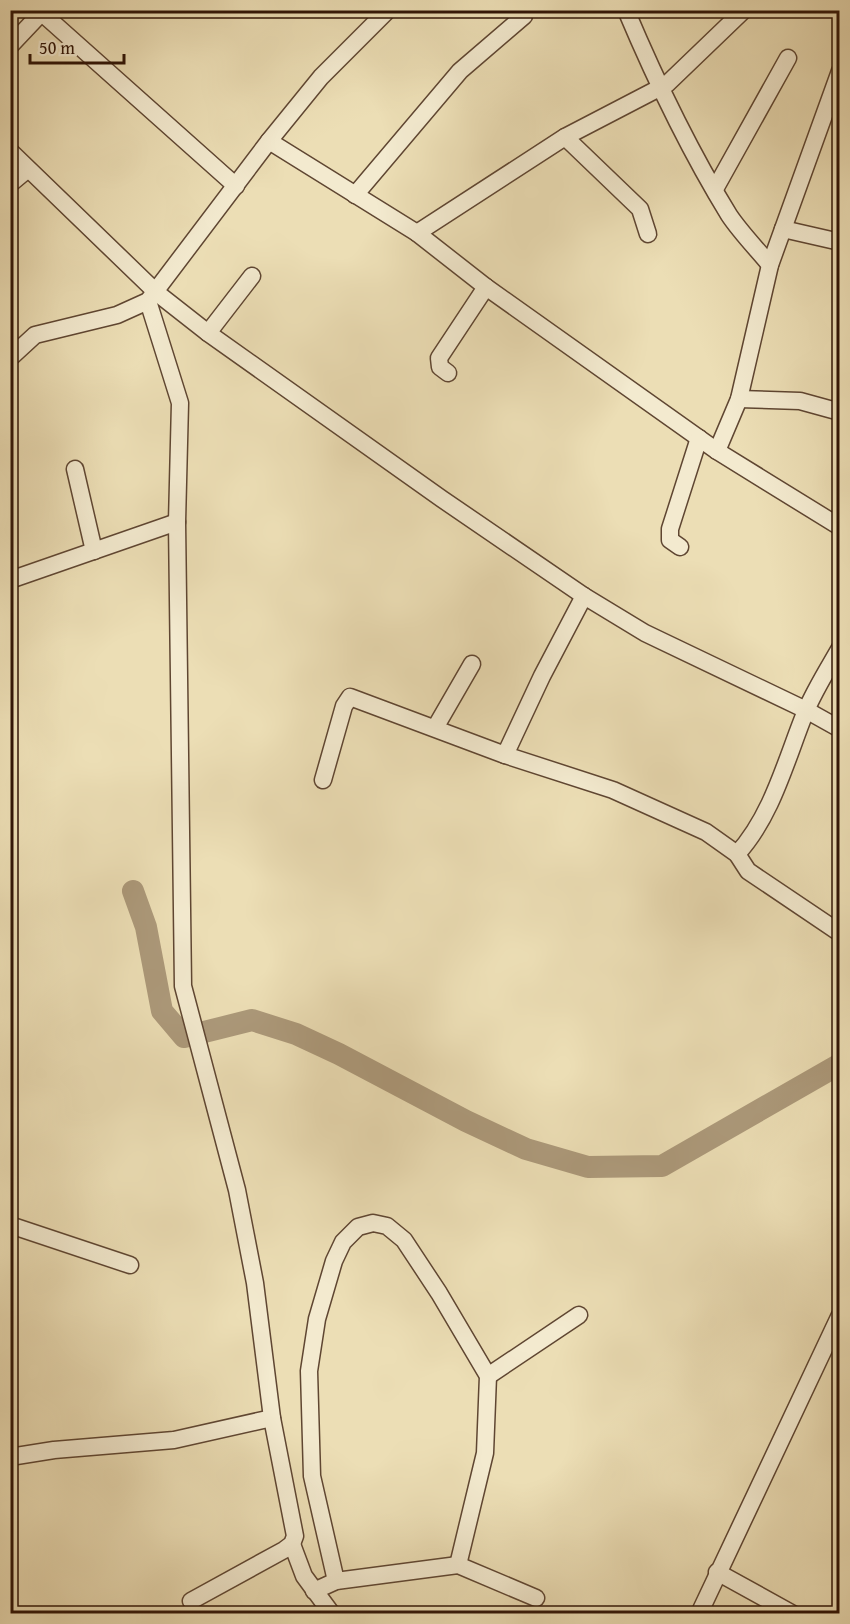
<svg xmlns="http://www.w3.org/2000/svg" width="850" height="1624" viewBox="0 0 850 1624" font-family="'Gentium Book Plus',serif">
  <rect width="100%" height="100%" fill="#ecdeb5"/>
  <filter id="stains"><feTurbulence type="fractalNoise" baseFrequency=".00333" numOctaves="4"/><feColorMatrix values="0 0 0 0 .2 0 0 0 0 .09 0 0 0 0 .02 0 0 0 .5 -.17"/></filter>
  <radialGradient id="worn" r=".72"><stop offset=".6" stop-color="#630" stop-opacity="0"/><stop offset="1" stop-color="#630" stop-opacity=".3"/></radialGradient>
  <g fill="none" stroke-linecap="round" stroke-linejoin="round">
    <!-- river -->
    <path stroke="#ac997a" stroke-width="22" d="M133,891L146,927L162,1011L184,1037L252,1020L296,1034L339,1054L466,1121L526,1149L588,1167L662,1166L840,1064"/>
    <!-- minor casing -->
    <g stroke="#5f4632" stroke-width="19">
      <g id="minor">
        <path d="M626,10C656,81 689,150 729,215C741,233 757,249 770,265"/>
        <path d="M42,13L236,186"/>
        <path d="M10,46L44,10"/>
        <path d="M565,137L640,209L648,234"/>
        <path d="M269,141L417,233L486,287L717,451L840,527"/>
        <path d="M10,151L157,293L208,333L442,499L584,596L645,633L806,710L840,729"/>
        <path d="M10,184L28,169"/>
        <path d="M715,189L788,58"/>
        <path d="M355,195L460,71L524,16"/>
        <path d="M783,229L840,242"/>
        <path d="M417,233L565,137L667,84L744,10"/>
        <path d="M148,301L180,403L177,522L183,986L237,1190L255,1283L272,1418L295,1536L292,1544L284,1550L191,1601"/>
        <path d="M208,333L252,276"/>
        <path d="M10,358L35,335L117,315L148,301L269,141L321,77L388,10"/>
        <path d="M448,373L440,367L439,358L486,287"/>
        <path d="M739,399L800,401L840,412"/>
        <path d="M717,451L739,399L770,265L840,71"/>
        <path d="M75,469L94,551"/>
        <path d="M680,547L670,540V529L699,438"/>
        <path d="M10,580L177,522"/>
        <path d="M435,728L472,664"/>
        <path d="M505,755L613,790L706,832L737,854L748,871L840,933"/>
        <path d="M323,780L344,706L350,697L505,755L542,676L584,596"/>
        <path d="M737,854C772,816 786,760 805,713C814,691 828,669 840,648"/>
        <path d="M10,1225L130,1265"/>
        <path d="M488,1376L579,1315"/>
        <path d="M10,1457L54,1450L174,1440L272,1418"/>
        <path d="M292,1544L304,1576L332,1614"/>
        <path d="M717,1572L793,1614"/>
        <path d="M336,1581L312,1476L309,1371L317,1319L334,1261L343,1242L358,1227L373,1223L387,1226L404,1240L439,1293L488,1376L485,1453L458,1565"/>
        <path d="M314,1591L336,1581L458,1565L536,1598"/>
        <path d="M699,1614L840,1315"/>
      </g>
    </g>
    <!-- minor -->
    <use href="#minor" stroke="#f3eacf" stroke-width="16"/>
  </g>
  <!-- margin -->
  <rect width="850" height="1624" fill="none" stroke="#ecdeb5" stroke-width="36"/>
  <rect x="12" y="12" width="826" height="1600" fill="none" stroke="#301406" stroke-width="3"/>
  <rect x="18" y="18" width="814" height="1588" fill="none" stroke="#301406" stroke-width="1.5"/>
  <!-- scale -->
  <path d="M30 54v9h94v-9" fill="none" stroke="#301406" stroke-width="3"/>
  <text x="39" y="54" font-size="18" fill="#301406" stroke="#f3eacf" stroke-width="4.5" paint-order="stroke">50 m</text>
  <rect width="100%" height="100%" filter="url(#stains)"/>
  <rect width="100%" height="100%" fill="url(#worn)"/>
</svg>
